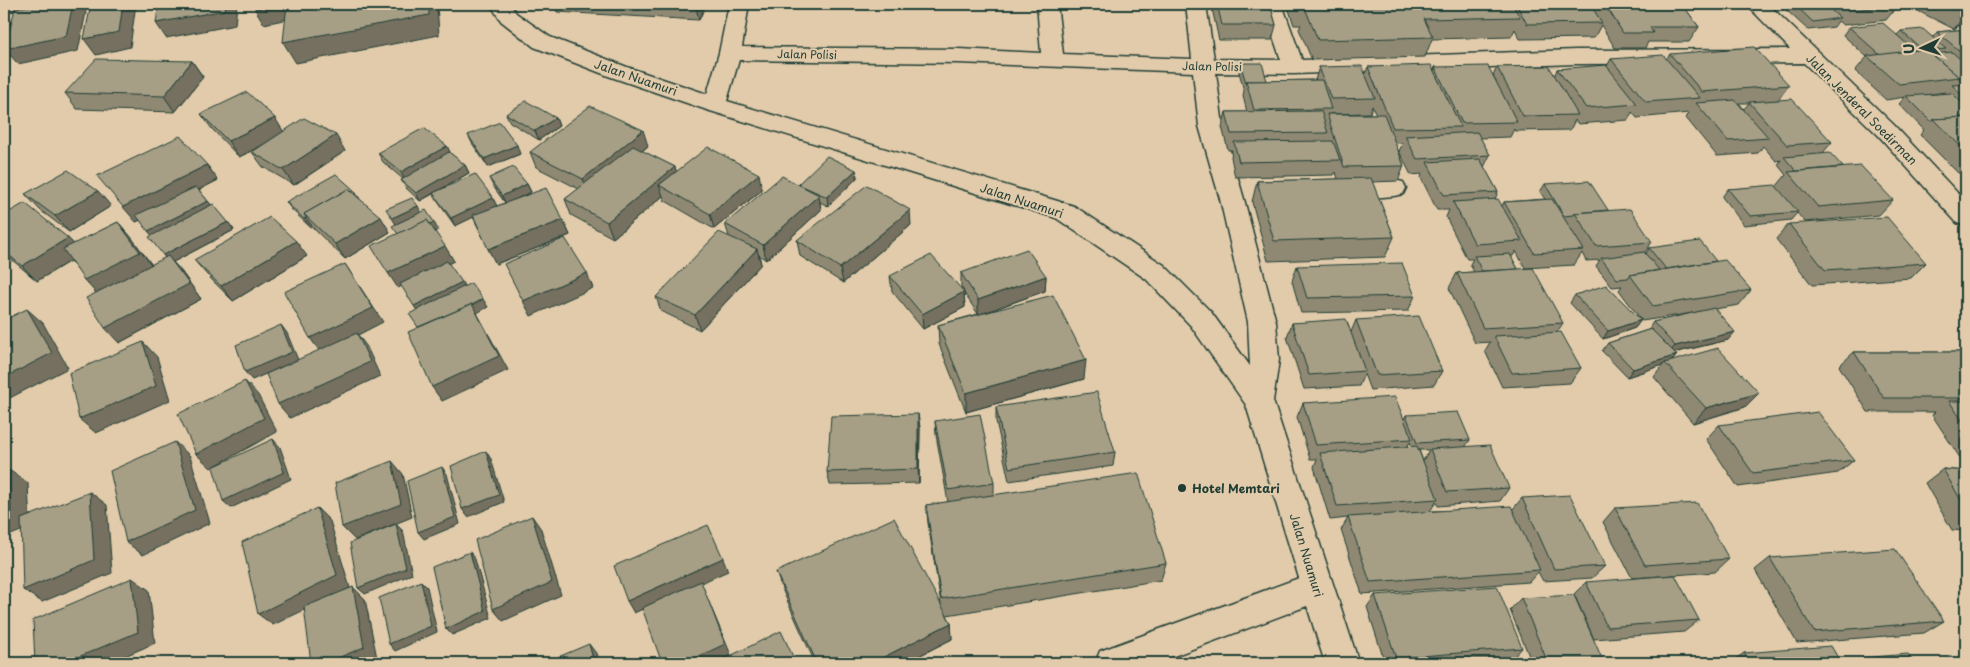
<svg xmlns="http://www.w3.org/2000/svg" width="1970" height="667" viewBox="0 0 1970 667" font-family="'Playpen Sans',sans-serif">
  <rect width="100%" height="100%" fill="#e2cbab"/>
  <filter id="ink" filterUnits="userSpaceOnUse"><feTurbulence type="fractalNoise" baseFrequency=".02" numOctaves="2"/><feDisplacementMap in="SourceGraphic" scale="10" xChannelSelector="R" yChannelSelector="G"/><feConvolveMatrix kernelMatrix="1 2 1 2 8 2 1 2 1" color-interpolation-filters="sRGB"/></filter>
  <g filter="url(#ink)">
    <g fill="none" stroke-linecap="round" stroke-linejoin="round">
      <!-- minor casing -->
      <g stroke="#1f3d34" stroke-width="3">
        <g id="minor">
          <path d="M46,4H81L78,8L4,26V14Z"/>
          <path d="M490,4H510L516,13L550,37L627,67L707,94L719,53L729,4H749L742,47L958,49L1041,53L1037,4H1057L1063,54L1192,59L1186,4H1206L1214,59L1281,60L1262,4H1282L1302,60L1576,50L1790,49L1746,4H1768L1894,125L1966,202V226L1957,223L1878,135L1804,63L1576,64L1294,74L1216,73L1223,126L1244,199L1276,322L1279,360L1273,401L1359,663H1325L1307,606L1155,663H1095L1100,651L1299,578L1246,405L1191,326L1146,279L1056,218L707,110L611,77L534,47L501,21ZM739,60L958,63L1193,72L1199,126L1220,199L1248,322L1250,366L1211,312L1164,265L1074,206L727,101Z"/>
          <path d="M1394,180L1403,182L1406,188L1403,194L1394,196L1338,201L1329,198L1326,192L1329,186L1338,183Z"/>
        </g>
      </g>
      <!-- minor -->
      <use href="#minor" fill="#e2cbab" fill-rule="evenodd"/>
    </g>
    <!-- wall -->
    <g fill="#8f8973" stroke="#1f3d34" fill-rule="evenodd">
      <path d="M554,4H706L699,20L557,12Z"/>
      <path d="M1211,4H1270L1276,25L1272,40H1219Z"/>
      <path d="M1287,4H1682L1699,27L1689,42H1648L1645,48H1615L1601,25L1594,38L1520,39L1515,29L1511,37L1432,39L1425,57L1312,60L1299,29L1301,25H1294Z"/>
      <path d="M1785,4H1896L1898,5L1886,20L1843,25L1838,21L1834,27L1808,30L1783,7Z"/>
      <path d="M1916,4H1966V21L1954,29L1912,8Z"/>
      <path d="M1849,27L1897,35L1901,31L1933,37L1937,32L1966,29V172L1958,173L1920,135L1924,130L1899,104L1905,97L1886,100L1855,71L1867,57L1843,35ZM1945,92V94L1925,95Z"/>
      <path d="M1670,54L1789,85L1778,100L1832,142L1822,154L1893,200L1879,215L1805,222L1797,213L1791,220L1744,225L1722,197L1728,189L1776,187L1786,175L1778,165L1781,160L1776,161L1763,146L1758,153L1717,156L1686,118L1689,113L1637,118L1632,112L1628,120L1578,124L1575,120L1570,130L1515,131L1514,129L1510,137L1480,138L1490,155L1484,167L1498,192L1495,199L1502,206L1504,202L1545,199L1540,192L1545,184L1608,210L1652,242L1645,252L1646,254L1649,248L1716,261L1751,290L1739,305L1715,309L1728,340L1674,353L1677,355L1672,361L1759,393L1745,407L1693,423L1654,377L1663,365L1627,377L1602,351L1608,343L1648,330L1653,322L1699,312L1642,321L1619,290L1622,286L1612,287L1596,266L1600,260L1586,261L1582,253L1574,265L1525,268L1516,251L1513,256H1511L1518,269L1563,323L1557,332L1581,368L1570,383L1502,387L1485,351L1490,342L1475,343L1449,288L1457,273L1474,272L1470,264L1473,259H1467L1446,217L1449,210H1437L1421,178L1422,174L1411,175L1399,151L1403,143H1395L1404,166L1398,181L1372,182L1394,237L1385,257L1268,261L1252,202L1257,181L1338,179L1336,172L1334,175L1235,177L1231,157L1232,150H1228L1222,127L1226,112H1247L1243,96L1244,91L1239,72L1240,63L1267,81L1315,80L1319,67L1365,74L1368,67L1434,71L1435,67L1493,76L1497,67L1555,75L1557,69L1607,66L1611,59H1666ZM1739,103H1749L1744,109ZM1372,106L1376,114H1330L1370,113Z"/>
      <path d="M192,61L203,77L175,112L77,109L65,93Z"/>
      <path d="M201,114L284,131L345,151L294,185L263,167L252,152L263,145L239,157L212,129Z"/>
      <path d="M506,114L556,118L559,126L539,140L510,122Z"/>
      <path d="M468,135L520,154L488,167L472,143Z"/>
      <path d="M447,146L450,153L465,165L469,173L435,193L497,206L505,203L493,186L489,178L527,184L531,192L516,199L563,220L570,235L496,264L473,217L455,226L438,202L433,194L420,201L406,188L401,180L403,179L383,162L378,153Z"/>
      <path d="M648,146L642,151L675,167L676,172L762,190L714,229L664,200L663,196L613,238L571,215L565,199L579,189L536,167L530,152Z"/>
      <path d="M207,165L218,180L199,190L211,205L228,222L234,230L173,262L181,271L201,299L119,343L96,293L70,261L37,281L4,253V215L74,244L118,222L131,237L152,265L165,258L152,235L140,220L136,222Z"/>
      <path d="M856,170L857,178L828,206L820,202L821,210L766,260L759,255L761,264L700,330L661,311L656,297L729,236L725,224L798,185Z"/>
      <path d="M354,190L359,198L390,232L345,259L314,229L312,226L310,227L292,210L286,202Z"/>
      <path d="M25,194L111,206L69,232L40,210Z"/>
      <path d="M1789,224L1926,263L1911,278L1812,285L1776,239Z"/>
      <path d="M911,225L843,283L800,256L797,240Z"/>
      <path d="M307,256L233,301L207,275L194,260Z"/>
      <path d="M1297,266L1415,296L1408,311L1301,313L1292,281Z"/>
      <path d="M961,273L1046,276L1045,291L987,312L1084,379L966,412L939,344L938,325L978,314L964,293L965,307L923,329L892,291L890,276L964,291L961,287Z"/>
      <path d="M1575,295L1641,320L1635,328L1603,339L1570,303Z"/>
      <path d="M1356,320L1442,371L1434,385L1370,390L1364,374L1359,386L1304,389L1287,337L1292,323L1351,332Z"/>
      <path d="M1854,352H1966V467L1932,415L1935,412H1868L1839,366Z"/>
      <path d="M1303,403L1404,419L1406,415L1470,440L1465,447L1509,488L1500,501L1438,506L1436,502L1430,511L1513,509L1522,498L1605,566L1592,578L1543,581L1538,572L1529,582L1362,594L1341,530L1348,518L1330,520L1314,467L1317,459H1310L1297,417ZM1410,442L1412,447H1407ZM1419,450H1429L1423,461Z"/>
      <path d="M996,407L1115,452L1113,466L1009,481L996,421Z"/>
      <path d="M918,414L920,428L919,483L830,485L827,472Z"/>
      <path d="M935,421L994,483V495L1166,563L1161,580L947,615L951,623L952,639L905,663H815L782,589L776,572L941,604L928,523L926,505L948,502L936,435Z"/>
      <path d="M1719,425L1854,460L1838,473L1738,487L1706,439Z"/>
      <path d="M1943,469L1966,471V531L1952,530L1925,483Z"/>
      <path d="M1615,508L1729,559L1715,572L1632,578L1603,522Z"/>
      <path d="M1770,558L1944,621L1924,633L1797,643L1755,570Z"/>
      <path d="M1586,582L1699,620L1684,632L1594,639L1574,594Z"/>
      <path d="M1375,595L1522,648L1511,660L1467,663H1385L1367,607Z"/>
      <path d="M1521,598L1604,663H1532L1510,610Z"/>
      <path d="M1744,653L1841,663H1730Z"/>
      <path d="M1862,658L1914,663H1854Z"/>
    </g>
    <!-- shaded-wall -->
    <g fill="#746f5e" stroke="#1f3d34">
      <path d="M73,4H80L86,12L78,51L18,64L10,55L6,69L4,70V12L17,28Z"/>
      <path d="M123,4H136L130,47L96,55L84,39Z"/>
      <path d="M226,4H237L235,25L166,38L156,23Z"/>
      <path d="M280,4H302L303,16L264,24L255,9Z"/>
      <path d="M429,4H437L439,35L296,63L283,42Z"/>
      <path d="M695,4H706L699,20Z"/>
      <path d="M1966,14V21L1954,29Z"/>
      <path d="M192,61L203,77L175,112L164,96Z"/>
      <path d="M275,118L285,134L239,157L228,141Z"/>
      <path d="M556,118L559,126L539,140L535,131Z"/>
      <path d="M643,130L648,146L589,194L583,179Z"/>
      <path d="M336,135L345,151L294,185L283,170Z"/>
      <path d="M517,145L520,154L488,167L484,159Z"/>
      <path d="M447,146L451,154L405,181L401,172Z"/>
      <path d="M207,165L218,180L136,222L123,207Z"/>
      <path d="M465,165L469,173L420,201L416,193Z"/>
      <path d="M675,167L680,183L659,185L663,196L613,238L607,222Z"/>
      <path d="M856,170L857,178L828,206L827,197Z"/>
      <path d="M759,174L762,190L714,229L710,214Z"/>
      <path d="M527,184L531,192L506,204L502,196Z"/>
      <path d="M354,190L360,199L307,217Z"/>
      <path d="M98,191L111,206L69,232L55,216Z"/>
      <path d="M819,195L821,210L766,260L763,245Z"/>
      <path d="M493,198L497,206L455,226L451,218Z"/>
      <path d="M208,201L214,209L155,239L148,231Z"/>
      <path d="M418,206L422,214L397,226L392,218Z"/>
      <path d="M910,210L911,225L843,283L840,268Z"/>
      <path d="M381,217L390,232L345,259L335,244Z"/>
      <path d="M306,218L312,226L310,227L304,219Z"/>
      <path d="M563,220L570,235L496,264L488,249Z"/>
      <path d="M118,222L131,237L153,267L98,295L84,280Z"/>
      <path d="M228,222L234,230L173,262L181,271L201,299L119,343L105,328L170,263L163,255Z"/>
      <path d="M434,222L438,230L405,246L400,237Z"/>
      <path d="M68,238L83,253L37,281L22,266Z"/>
      <path d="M296,241L307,256L233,301L221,286Z"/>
      <path d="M445,246L454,261L398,288L388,273Z"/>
      <path d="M757,249L761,264L700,330L695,315Z"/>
      <path d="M345,264L383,322L358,335L367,347L380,376L290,418L278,404L321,353L310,338Z"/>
      <path d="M587,273L593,288L531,316L523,301Z"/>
      <path d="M1046,276L1045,291L978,315V300Z"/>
      <path d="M462,282L466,290L419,314L414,306Z"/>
      <path d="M964,292L965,307L923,329L922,314Z"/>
      <path d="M483,299L488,307L477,313L508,370L442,401L432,387L420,331Z"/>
      <path d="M27,309L43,323L68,368L4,401V378Z"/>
      <path d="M1641,320L1635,328L1603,339L1608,331Z"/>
      <path d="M281,325L287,333L298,360L252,380L245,372Z"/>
      <path d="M1735,332L1728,340L1668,354L1675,346Z"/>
      <path d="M143,342L157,357L170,400L96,433L79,419Z"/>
      <path d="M1677,355L1670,363H1665L1663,365L1627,377L1633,369Z"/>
      <path d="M1086,360L1084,379L966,412V393Z"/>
      <path d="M245,381L258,395L277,432L211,468L196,454Z"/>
      <path d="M1759,393L1745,407L1693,423L1706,408Z"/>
      <path d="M918,414L920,428L919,483L918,469Z"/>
      <path d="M273,439L280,447L291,479L231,508L223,501Z"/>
      <path d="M175,442L190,456L210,523L143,555L126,542Z"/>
      <path d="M486,451L491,459L504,502L468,517L462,509Z"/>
      <path d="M392,461L403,474L412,517L355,540L342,527Z"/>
      <path d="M442,467L447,474L460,524L424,539L418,532Z"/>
      <path d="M9,470L28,483L30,527L4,538V517Z"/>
      <path d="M90,492L107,505L112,573L42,602L23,590Z"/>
      <path d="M317,508L330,521L350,588L273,625L258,614Z"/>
      <path d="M532,516L541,529L561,595L503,621L493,609Z"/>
      <path d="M396,524L403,531L412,574L365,594L358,588Z"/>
      <path d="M470,552L475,559L491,618L452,635L446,629Z"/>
      <path d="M723,558L728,571L701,583L731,655L714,663H685L701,583L634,613L627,601Z"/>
      <path d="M4,562L6,564V629L4,630Z"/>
      <path d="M132,578L149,590L155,643L109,663H64Z"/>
      <path d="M421,581L427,587L437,632L395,651L389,644Z"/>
      <path d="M353,587L365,599L377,658L366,663H326Z"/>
      <path d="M951,623L952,639L905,663H872Z"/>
      <path d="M589,644L598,656L599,663H594Z"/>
    </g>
    <!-- building -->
    <g fill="#a69f86" stroke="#1f3d34">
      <path d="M39,4H73L66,36L5,49L15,8Z"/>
      <path d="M91,4H123L119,32L84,39Z"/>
      <path d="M159,4H226L225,10L156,23Z"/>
      <path d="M255,4H280L255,9Z"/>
      <path d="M287,4H429V15L283,42Z"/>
      <path d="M1217,4H1270L1276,25H1222Z"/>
      <path d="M1296,4H1336L1337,7L1305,8V9L1298,10Z"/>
      <path d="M1341,4H1398L1399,6L1342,7Z"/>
      <path d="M1416,4H1512L1520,17L1424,19L1433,37L1318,40L1305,8L1416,5Z"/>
      <path d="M1516,4H1590L1602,23L1527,24Z"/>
      <path d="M1605,4H1682L1699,27H1650L1653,33H1623Z"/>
      <path d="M1794,4H1824L1840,18L1813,22Z"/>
      <path d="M1847,4H1896L1898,5L1854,10Z"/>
      <path d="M1946,4H1966V14Z"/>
      <path d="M1883,23L1915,51L1880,55L1849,27Z"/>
      <path d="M1923,29L1946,49L1928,51L1926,49L1923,50L1901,31Z"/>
      <path d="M1966,29V56L1937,32Z"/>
      <path d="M1754,47L1789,85L1702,92L1670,54Z"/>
      <path d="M1926,49L1959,77L1899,84L1867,56Z"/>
      <path d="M1952,52L1966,64V77L1958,78L1959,77L1932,54Z"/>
      <path d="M1663,55L1700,98L1646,102L1611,59Z"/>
      <path d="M96,59L192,61L164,96L65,93Z"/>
      <path d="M1240,63H1262L1267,81H1246V83Z"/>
      <path d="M1431,65L1461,127L1393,128L1368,67Z"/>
      <path d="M1606,65L1637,104L1586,108L1557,69Z"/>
      <path d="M1362,66L1375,98L1331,99L1319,67Z"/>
      <path d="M1488,66L1517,122L1462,123L1435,67Z"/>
      <path d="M1549,66L1578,115L1523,116L1497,67Z"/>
      <path d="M1322,80L1331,109L1254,110L1246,81Z"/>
      <path d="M1966,84V99L1952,85Z"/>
      <path d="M247,92L275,118L228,141L201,114Z"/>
      <path d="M1952,93L1966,107V117L1934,119L1932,122L1906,96Z"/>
      <path d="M1792,99L1832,142L1787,145L1749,102Z"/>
      <path d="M1735,100L1769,138L1728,141L1696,103Z"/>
      <path d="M526,101L556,118L535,131L506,114Z"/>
      <path d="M590,106L643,130L583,179L530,152Z"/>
      <path d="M1321,111L1328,133L1231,134L1226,112Z"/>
      <path d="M1327,114H1384L1404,166L1344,167Z"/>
      <path d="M1966,117V152L1934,119Z"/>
      <path d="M304,118L336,135L283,170L252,152Z"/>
      <path d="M500,122L517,145L484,159L468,135Z"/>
      <path d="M424,128L447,146L401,172L378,153Z"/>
      <path d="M1477,132L1490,155L1417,159L1405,136Z"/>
      <path d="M180,136L207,165L123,207L97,176Z"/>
      <path d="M1333,141L1340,160L1239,162L1234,142Z"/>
      <path d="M633,146L675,167L607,222L565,199Z"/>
      <path d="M708,147L759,174L710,214L659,185Z"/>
      <path d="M449,152L465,165L416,193L401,180Z"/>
      <path d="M1830,153L1843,167L1796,171L1784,157Z"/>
      <path d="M827,156L856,170L827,197L798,184Z"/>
      <path d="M1480,159L1498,192L1444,195L1427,162Z"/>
      <path d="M1861,166L1893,200L1818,207L1788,172Z"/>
      <path d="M513,167L527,184L502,196L489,178Z"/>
      <path d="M68,170L98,191L55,216L25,194Z"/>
      <path d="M336,174L354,190L352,192L348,189L304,214L306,218L304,219L286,202Z"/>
      <path d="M475,174L493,198L451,218L433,193Z"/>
      <path d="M782,176L819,195L763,245L725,224Z"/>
      <path d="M1371,178L1394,237L1274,241L1257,181Z"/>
      <path d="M1589,181L1608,210L1575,213L1574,215L1564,216L1545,184Z"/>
      <path d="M867,185L910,210L840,268L797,240Z"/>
      <path d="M1775,185L1798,212L1750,216L1728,189Z"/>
      <path d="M196,187L208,201L148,231L136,215Z"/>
      <path d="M546,188L563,220L488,249L473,215Z"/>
      <path d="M348,189L381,217L335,244L304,214Z"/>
      <path d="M412,198L418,206L392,218L386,209Z"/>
      <path d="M1498,199L1522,241L1475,244L1453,202Z"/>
      <path d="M1552,199L1584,250L1534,253L1504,202Z"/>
      <path d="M25,203L68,238L22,266L4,251V215Z"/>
      <path d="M213,204L228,222L163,255L149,237Z"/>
      <path d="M1630,209L1652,242L1596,246L1575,213Z"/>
      <path d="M426,210L434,222L430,224L427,220L398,234L392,226Z"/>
      <path d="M270,217L296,241L221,286L194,260Z"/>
      <path d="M1887,217L1926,263L1825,270L1789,224Z"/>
      <path d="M427,220L445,246L388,273L371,246Z"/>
      <path d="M118,222L140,252L84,280L63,249Z"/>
      <path d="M719,232L757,249L695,315L656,297Z"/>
      <path d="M565,238L587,273L523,301L504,264Z"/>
      <path d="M1700,241L1716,261L1666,269L1649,248Z"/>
      <path d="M1027,249L1046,276L978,300L961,273Z"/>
      <path d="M1644,252L1659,270L1630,275L1628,278L1617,279L1601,258Z"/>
      <path d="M1510,254L1518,269L1482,271L1474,256Z"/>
      <path d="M931,255L964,292L922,314L890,276Z"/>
      <path d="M168,256L189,284L105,328L86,298Z"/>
      <path d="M1725,260L1751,290L1653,306L1630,275Z"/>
      <path d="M447,261L462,282L414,306L400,284Z"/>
      <path d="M1402,263L1415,296L1307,298L1297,266Z"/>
      <path d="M345,264L373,308L310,338L284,292Z"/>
      <path d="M1533,268L1563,323L1483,328L1457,273Z"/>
      <path d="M471,283L483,299L472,305V304L418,327L409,314Z"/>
      <path d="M1606,285L1641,320L1608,331L1575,295Z"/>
      <path d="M1053,295L1086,360L966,393L938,325Z"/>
      <path d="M472,304L499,356L432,387L408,332Z"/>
      <path d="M1714,308L1735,332L1675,346L1653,322Z"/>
      <path d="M27,309L52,353L4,378V320Z"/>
      <path d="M1419,316L1442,371L1377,375L1356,320Z"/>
      <path d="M1346,319L1365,371L1309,375L1292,323Z"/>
      <path d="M281,325L292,352L245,372L236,345Z"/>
      <path d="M1651,329L1677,355L1633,369L1608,343Z"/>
      <path d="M1561,332L1581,368L1512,373L1494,336Z"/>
      <path d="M357,333L370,362L278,404L266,374Z"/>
      <path d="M143,342L156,386L79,419L69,373Z"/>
      <path d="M1718,348L1759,393L1706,408L1665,363Z"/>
      <path d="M1854,352H1966V398H1884Z"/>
      <path d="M245,381L264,418L196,454L178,414Z"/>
      <path d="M1097,392L1115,452L1009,468L996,407Z"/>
      <path d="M1395,397L1412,439L1316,445L1303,403Z"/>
      <path d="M1949,401H1966V426Z"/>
      <path d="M1458,412L1470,440L1417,443L1406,415Z"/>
      <path d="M1818,412L1854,460L1753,473L1719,425Z"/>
      <path d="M918,414V469L827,472L831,416Z"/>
      <path d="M980,414L994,483L948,490L935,421Z"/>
      <path d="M273,439L284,472L223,501L213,467Z"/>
      <path d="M175,442L195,510L126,542L110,471Z"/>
      <path d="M1490,445L1509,488L1447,492L1430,449Z"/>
      <path d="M1417,446L1438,499L1337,506L1320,453Z"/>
      <path d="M486,451L499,495L462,509L451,466Z"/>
      <path d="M392,461L401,504L342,527L335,483Z"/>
      <path d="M442,467L455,517L418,532L407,481Z"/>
      <path d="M1943,469L1966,471V509Z"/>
      <path d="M9,470L11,514L4,517V472Z"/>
      <path d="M1138,473L1166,563L941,599L926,505Z"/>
      <path d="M90,492L94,560L23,590L21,519Z"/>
      <path d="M1570,495L1605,566L1554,569L1522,498Z"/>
      <path d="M1697,503L1729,559L1645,565L1615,508Z"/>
      <path d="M1511,506L1540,570L1370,582L1348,517Z"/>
      <path d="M317,508L337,575L258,614L242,542Z"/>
      <path d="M532,516L552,582L493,609L475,540Z"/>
      <path d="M894,518L951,623L872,663H817L776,572Z"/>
      <path d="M396,524L406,568L358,588L350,543Z"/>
      <path d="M708,525L723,558L627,601L614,566Z"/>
      <path d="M1895,549L1944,621L1814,632L1770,558Z"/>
      <path d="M470,552L485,611L446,629L432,567Z"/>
      <path d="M1675,575L1699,620L1607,627L1586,582Z"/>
      <path d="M132,578L138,632L64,663H35L33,620Z"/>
      <path d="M421,581L431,626L389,644L379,598Z"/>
      <path d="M701,581L725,644L685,663H662L642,608Z"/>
      <path d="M1497,586L1522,648L1396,658L1375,595Z"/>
      <path d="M353,587L364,647L326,663H311L304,607Z"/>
      <path d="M1574,595L1604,663H1548L1521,598Z"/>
      <path d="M781,631L796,663H716Z"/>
      <path d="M589,644L594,663H544Z"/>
      <path d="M1831,646L1841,663H1750L1744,653Z"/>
      <path d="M1908,654L1914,663H1865L1862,658Z"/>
    </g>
  </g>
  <!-- markers -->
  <circle fill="#1f3d34" stroke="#e2cbab" stroke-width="2" cx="1182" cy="488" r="5"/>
  <g text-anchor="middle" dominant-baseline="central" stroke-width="4" stroke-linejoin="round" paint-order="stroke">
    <!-- far-street labels -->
    <g font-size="11" fill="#1f3d34" stroke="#e2cbab">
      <text transform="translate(807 54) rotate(1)">Jalan Polisi</text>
      <text transform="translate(1212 66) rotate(1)">Jalan Polisi</text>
    </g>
    <!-- street labels -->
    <g font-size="12" fill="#1f3d34" stroke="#e2cbab">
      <text transform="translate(636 77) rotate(19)">Jalan Nuamuri</text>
      <text transform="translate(1862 109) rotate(45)">Jalan Jenderal Soedirman</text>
      <text transform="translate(1022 200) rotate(18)">Jalan Nuamuri</text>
      <text transform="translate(1307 555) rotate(73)">Jalan Nuamuri</text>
    </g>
    <!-- poi labels -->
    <g font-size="12" font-weight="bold" fill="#1f3d34" stroke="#e2cbab" text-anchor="start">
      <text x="1192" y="488">Hotel Memtari</text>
    </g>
  </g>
  <!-- margin -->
  <rect width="1970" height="667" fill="none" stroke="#e2cbab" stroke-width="20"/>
  <rect x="10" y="10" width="1950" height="647" fill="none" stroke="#1f3d34" stroke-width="2" filter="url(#ink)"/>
  <!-- north arrow -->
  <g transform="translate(1922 48) rotate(266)" stroke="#e2cbab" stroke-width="4" paint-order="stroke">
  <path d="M0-4L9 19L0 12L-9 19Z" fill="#1f3d34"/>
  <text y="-8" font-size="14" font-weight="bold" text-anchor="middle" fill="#1f3d34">U</text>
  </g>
</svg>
